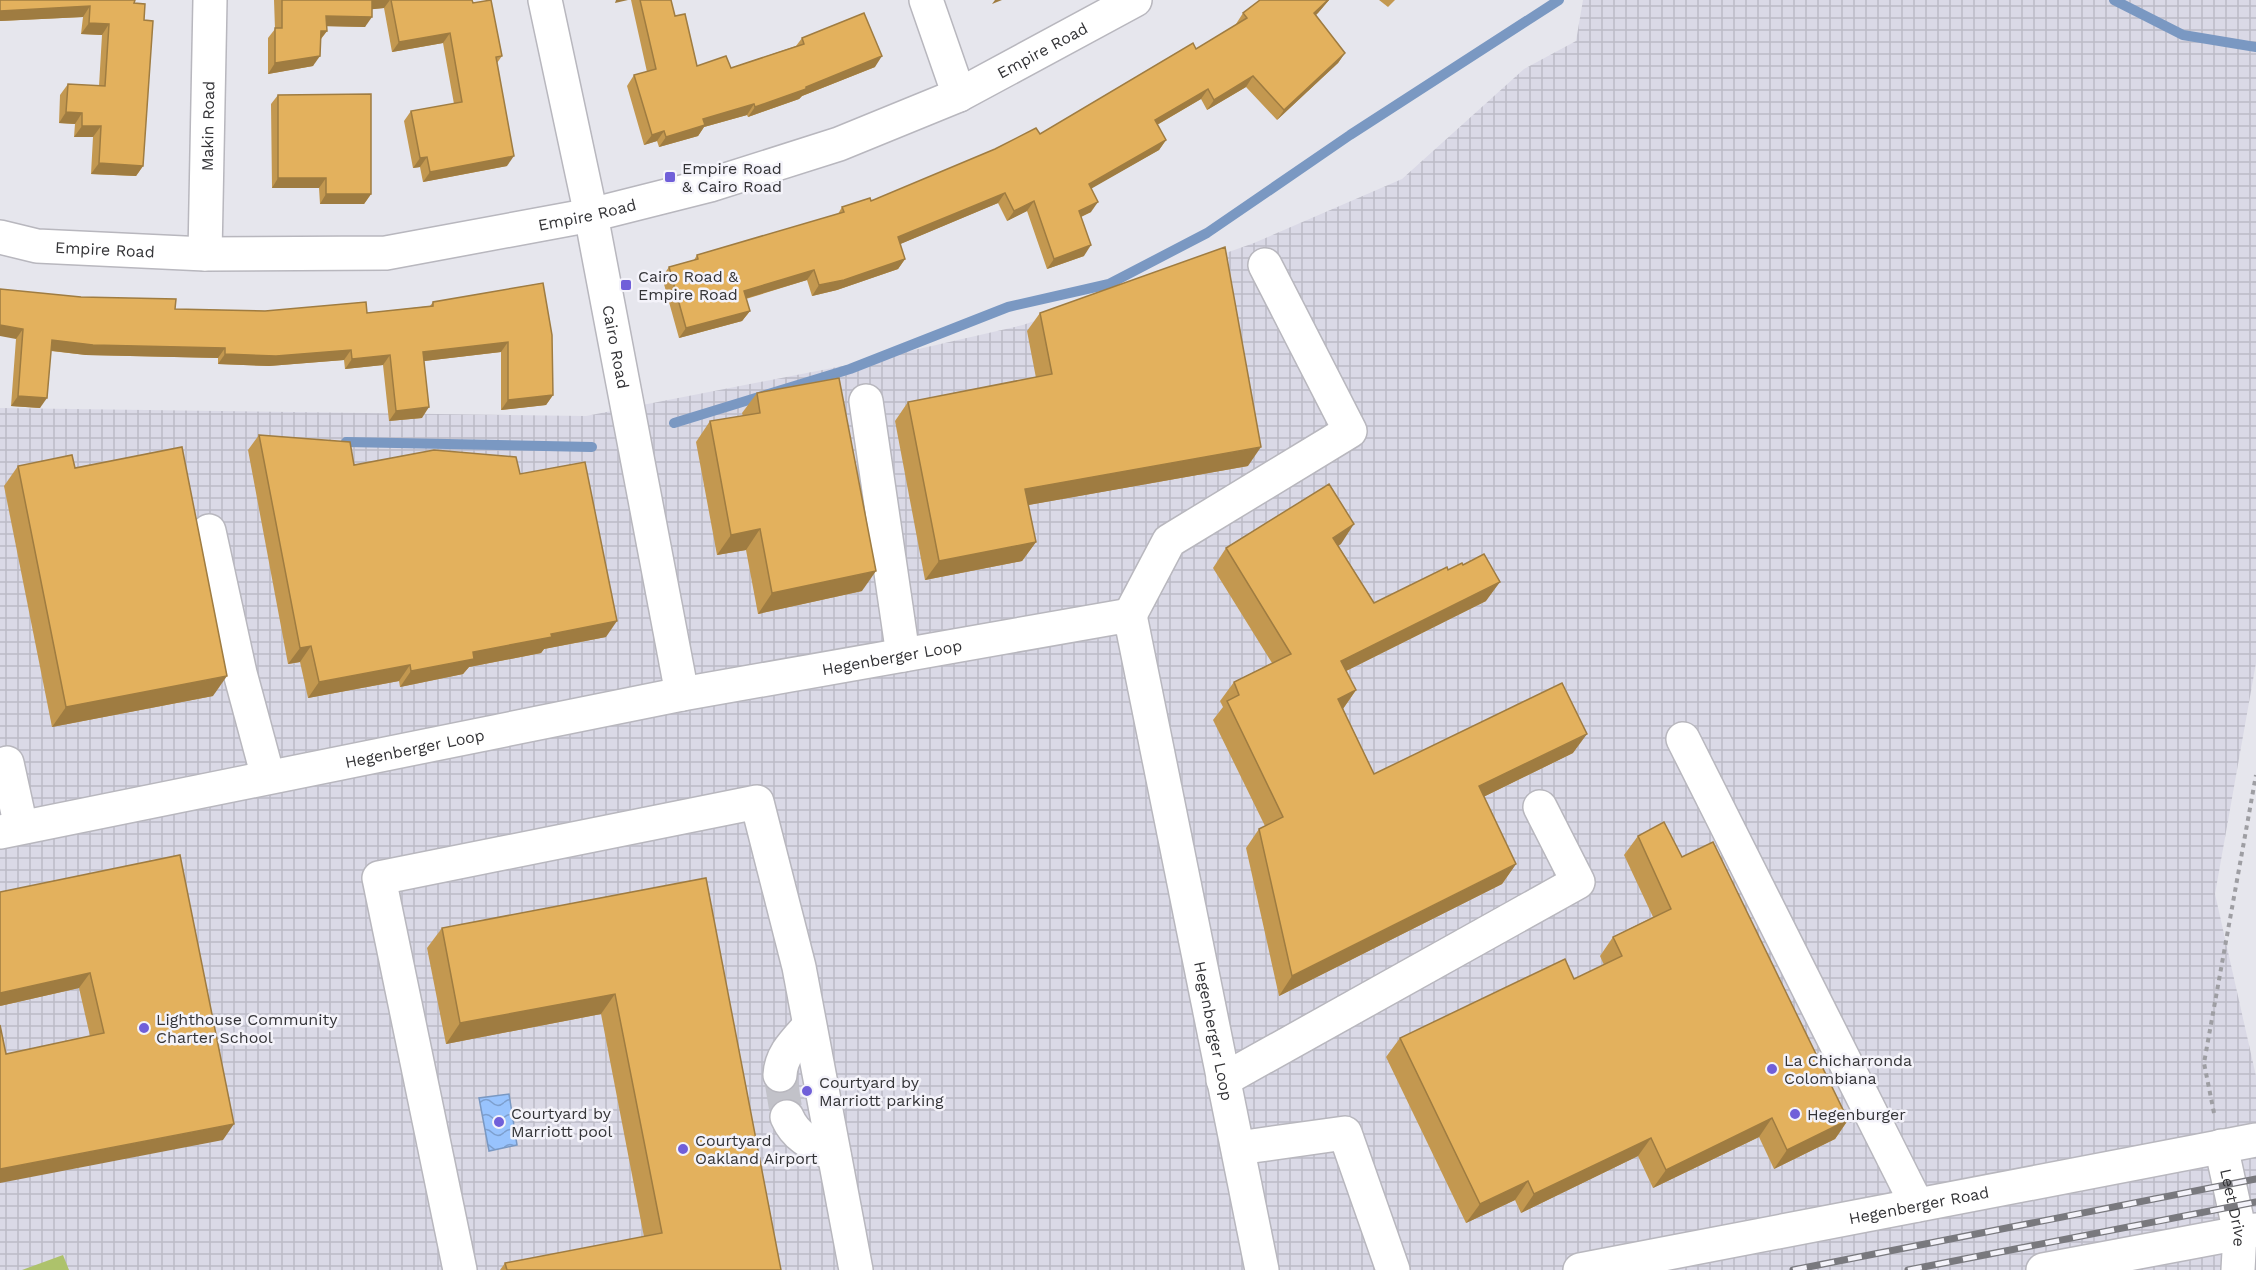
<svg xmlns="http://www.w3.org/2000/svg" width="2256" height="1270" viewBox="0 0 2256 1270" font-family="'Work Sans',sans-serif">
  <defs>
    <pattern id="industrial-grid" width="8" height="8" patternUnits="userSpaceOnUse" patternTransform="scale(1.5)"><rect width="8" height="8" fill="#dad9e6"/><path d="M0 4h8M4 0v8" fill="none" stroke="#bcbbc6"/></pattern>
    <pattern id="water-waves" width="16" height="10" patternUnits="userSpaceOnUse" patternTransform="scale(1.5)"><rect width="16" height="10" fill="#98c3fd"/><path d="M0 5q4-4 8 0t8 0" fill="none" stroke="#7d9fce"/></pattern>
  </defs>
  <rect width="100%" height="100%" fill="#e6e6ed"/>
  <!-- industrial -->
  <path fill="url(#industrial-grid)" d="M1583,0H2256V663L2215,894L2256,1076V1270H0V408L586,416L853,364L1023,325L1254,243L1402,179L1524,69L1576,41Z"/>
  <!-- park -->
  <path fill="#adc26b" d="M63,1255L69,1270H22Z"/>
  <!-- water -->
  <path fill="url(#water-waves)" stroke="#7a98c2" stroke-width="1.5" d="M509,1094L517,1145L489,1151L479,1098Z"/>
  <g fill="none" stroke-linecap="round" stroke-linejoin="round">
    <!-- stream -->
    <g stroke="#7a98c2" stroke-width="10">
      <path d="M2114,0L2183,35L2256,47"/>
      <path d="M674,423L850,369L1008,307L1109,284L1207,233L1350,135L1559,0"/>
      <path d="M346,442L592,447"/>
    </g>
    <!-- minor-tunnel -->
    <path stroke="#c2c2c9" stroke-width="33" stroke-dasharray="33 16" stroke-linecap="butt" d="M780,1075L787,1117"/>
    <!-- minor casing -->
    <g stroke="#b8b7be" stroke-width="36">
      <g id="minor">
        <path id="s1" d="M545,0L591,215L682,694"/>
        <path d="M926,0L959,95"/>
        <path id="s2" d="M0,237L37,246L205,254L386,253L591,215L710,185L839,144L959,95L1135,0"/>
        <path id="s3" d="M205,254L210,0"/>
        <path d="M866,401L903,655"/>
        <path d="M209,531L240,673L268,777"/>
        <path d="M1130,615L1169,541L1350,431L1265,265"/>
        <path d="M1683,739L1917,1205"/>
        <path d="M7,763L21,827"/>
        <path id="s4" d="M0,832L682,694L1130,615L1262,1270"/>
        <path d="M780,1075C781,1054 796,1041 809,1026"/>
        <path d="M1223,1080L1578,882L1540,807"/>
        <path d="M787,1117C796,1138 814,1145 834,1155"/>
        <path id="s5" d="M2221,1146L2240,1233L2238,1270"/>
        <path d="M1238,1148L1345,1133L1393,1270"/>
        <path d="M460,1270L379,878L757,802L799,967L856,1270"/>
      </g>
    </g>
    <!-- major casing -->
    <g stroke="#b8b7be" stroke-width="36">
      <g id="major">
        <path id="s6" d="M1580,1270L2256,1140"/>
        <path d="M2043,1270L2256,1230"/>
      </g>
    </g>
    <!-- path -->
    <path stroke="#9e9ea3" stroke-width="4" stroke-dasharray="4.5 4.5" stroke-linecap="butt" d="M2214,1113L2204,1063L2256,775"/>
    <!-- minor -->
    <use href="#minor" stroke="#fff" stroke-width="33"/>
    <!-- major -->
    <use href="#major" stroke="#fff" stroke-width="33"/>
    <!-- rail casing -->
    <g stroke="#79797e" stroke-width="7">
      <g id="rail">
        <path d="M1793,1270L2256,1179"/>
        <path d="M1908,1270L2256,1202"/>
      </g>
    </g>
    <!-- rail -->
    <use href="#rail" stroke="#f4f3fa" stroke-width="4.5" stroke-dasharray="14" stroke-linecap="butt"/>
  </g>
  <!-- wall -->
  <g fill="#c39850">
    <path d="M0,0L134,3L144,20L143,166L136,176L91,174L93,137H74L75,124L59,123L60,95L68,84L99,86L102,35L81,34L83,17L0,21Z"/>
    <path d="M274,0H472L473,3L502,56L497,63L507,166L423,182L420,167L413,168L404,121L411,111L454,104L443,43L392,52L384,8L372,9L365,27L326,26L327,31L321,39L313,66L268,74V38L275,29Z"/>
    <path d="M631,0H671L675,16L697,66L731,68L796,46L802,38L875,67L802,96L799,99L748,117L747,115L704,127L698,136L659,147L657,141L644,145L627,86L634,75L647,72Z"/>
    <path d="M1260,0H1329L1316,15L1345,53L1338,63L1277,120L1246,87L1207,110L1201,99L1157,125L1166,140L1159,150L1091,188V212L1081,217L1084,256L1047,269L1027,211L1007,221L998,203L900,244L905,259L898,269L837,290L812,296L807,280L746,299L750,311L742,321L679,338L662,277L669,267L694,260L697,255L838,214L842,207L871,201L1040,134L1196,49L1237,25L1236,24L1243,13Z"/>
    <path d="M1379,0H1395L1388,7Z"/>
    <path d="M278,95L371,194L364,204H320L319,188H272L271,104Z"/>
    <path d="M543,283L553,395L546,405L501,410V352L424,361L422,418L389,421L383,365L345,369L344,360L269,366L218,364V358L86,355L51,351L40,408L11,406L16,339L0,289L175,309L367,313L430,306L433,302Z"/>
    <path d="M1040,313L1248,466L1028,505L1036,542L1022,561L925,580L895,421L908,402L1036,378L1027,331Z"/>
    <path d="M757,393L862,591L758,614L746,550L717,555L696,442L710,421L743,416L742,413Z"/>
    <path d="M259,435L354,465L520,474L606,637L544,649L541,653L469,667L463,674L400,687L399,681L308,698L300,662L288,664L248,450Z"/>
    <path d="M18,466L75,468L213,696L52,727L4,486Z"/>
    <path d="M1341,544L1338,545L1374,603L1448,570L1486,601L1346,671L1356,690L1343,709L1374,774L1573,753L1483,797L1516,864L1502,884L1279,996L1246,848L1259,829L1265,826L1213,720L1223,707L1220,701L1234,682L1272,663L1213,568L1226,548Z"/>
    <path d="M1638,836L1682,857L1848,1120L1835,1139L1774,1169L1759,1137L1653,1188L1638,1156L1521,1213L1515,1200L1466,1223L1386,1057L1400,1038L1574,979L1604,965L1600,956L1613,937L1653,917L1624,855Z"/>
    <path d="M180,855L223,1140L6,1054L90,1036L79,988L0,1006Z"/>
    <path d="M706,878L781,1270H500L505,1263L644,1237L601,1014L446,1044L427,948L442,928Z"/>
  </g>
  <!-- shaded-wall -->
  <g fill="#9f7c41">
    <path d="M372,0H390L384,8L365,10Z"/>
    <path d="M616,0H628L615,3Z"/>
    <path d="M995,0H1002L992,4Z"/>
    <path d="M1328,0H1329L1318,13L1307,23L1314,13Z"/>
    <path d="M90,6L83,17L0,21V11Z"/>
    <path d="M326,16L372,17L365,27L319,26Z"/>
    <path d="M89,23L109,24L102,35L81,34Z"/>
    <path d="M321,31H327L319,41Z"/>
    <path d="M450,33L443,43L392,52L399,42Z"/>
    <path d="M1345,53L1338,63L1277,120L1284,110Z"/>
    <path d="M320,56L313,66L268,74L275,63Z"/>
    <path d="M882,56L875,67L802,96L799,99L748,117L755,107Z"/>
    <path d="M1253,76L1246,87L1207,110L1214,100Z"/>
    <path d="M1208,89L1201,99L1148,130L1155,120Z"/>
    <path d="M754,104L747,115L704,127L698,136L659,147L666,137L703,119Z"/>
    <path d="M66,112L82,113L75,124L59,123Z"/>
    <path d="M82,126H101L93,137H74Z"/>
    <path d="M664,131L657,141L644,145L652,135Z"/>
    <path d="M1166,140L1159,150L1082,194L1089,184Z"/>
    <path d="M514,156L507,166L423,182L430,172Z"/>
    <path d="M427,157L420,167L413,168L420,158Z"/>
    <path d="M99,163L143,166L136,176L91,174Z"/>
    <path d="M278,178H326L319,188H272Z"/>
    <path d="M1005,193L998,203L891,248L898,237Z"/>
    <path d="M326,194H371L364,204H320Z"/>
    <path d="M1034,201L1027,211L1007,221L1014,211Z"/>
    <path d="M1098,202L1091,212L1072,221L1079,211Z"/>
    <path d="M1091,245L1084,256L1047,269L1054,259Z"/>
    <path d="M905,259L898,269L837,290L812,296L819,285Z"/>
    <path d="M814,270L807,280L737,301L744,291Z"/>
    <path d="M750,311L742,321L679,338L686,328Z"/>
    <path d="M0,325L23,329L16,339L0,336Z"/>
    <path d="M52,340L225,348L218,358L86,355L45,350Z"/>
    <path d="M508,342L501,352L416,362L423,352Z"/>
    <path d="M351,350L344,360L269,366L218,364L225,354Z"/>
    <path d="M390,355L383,365L345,369L352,359Z"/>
    <path d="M553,395L546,405L501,410L508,400Z"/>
    <path d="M18,396L47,398L40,408L11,406Z"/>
    <path d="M429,407L422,418L389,421L396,411Z"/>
    <path d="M1261,447L1248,466L1012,508L1025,489Z"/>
    <path d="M1354,524L1341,544L1320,557L1333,538Z"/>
    <path d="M760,529L746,550L717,555L731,535Z"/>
    <path d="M1036,542L1022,561L925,580L939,561Z"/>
    <path d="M876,571L862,591L758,614L772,593Z"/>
    <path d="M1500,582L1486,601L1328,680L1341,661Z"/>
    <path d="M617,621L606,637L544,649L541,653L469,667L463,674L400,687L411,671L473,652L551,634Z"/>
    <path d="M311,646L300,662L288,664L300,648Z"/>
    <path d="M410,665L399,681L308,698L319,682Z"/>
    <path d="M227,676L213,696L52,727L66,707Z"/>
    <path d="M1356,690L1342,710L1338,699Z"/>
    <path d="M1587,734L1573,753L1465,806L1479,786Z"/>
    <path d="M1516,864L1502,884L1279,996L1292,976Z"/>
    <path d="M90,973L79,988L0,1006V993Z"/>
    <path d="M615,994L601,1014L446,1044L460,1023Z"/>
    <path d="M1772,1118L1759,1137L1653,1188L1666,1170Z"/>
    <path d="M1848,1120L1835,1139L1774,1169L1787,1150Z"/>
    <path d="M234,1124L223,1140L0,1183V1169Z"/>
    <path d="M1651,1138L1638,1156L1521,1213L1534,1194Z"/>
    <path d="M1528,1181L1515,1200L1466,1223L1480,1204Z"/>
  </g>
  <!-- building -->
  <g fill="#e3b15d" stroke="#9f7c41" stroke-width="1.5">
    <path d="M0,0H135L134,3L145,4L144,20L153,21L143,166L99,163L101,126H82V113L66,112L68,84L105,86L109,24L89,23L90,6L0,11Z"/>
    <path d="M282,0H372V17L326,16L327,31H321L320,56L275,63V28H282Z"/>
    <path d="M391,0H472L473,3L491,0L502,56L496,57L514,156L430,172L427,157L420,158L411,111L462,102L450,33L399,42Z"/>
    <path d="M640,0H671L675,16L685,14L697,66L726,56L731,68L804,44L802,38L864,13L882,56L806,87V89L755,107L754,104L703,119L705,125L666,137L664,131L652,135L634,75L656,69Z"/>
    <path d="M1260,0H1328L1314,13L1345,53L1284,110L1253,76L1214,100L1208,89L1155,120L1166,140L1089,184L1098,202L1079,211L1091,245L1054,259L1034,201L1014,211L1005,193L898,237L905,259L844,280L819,285L814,270L744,291L750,311L686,328L669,267L698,259L697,255L844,212L842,207L870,198L871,201L995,149L1036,128L1040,134L1193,43L1196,49L1247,18L1243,13Z"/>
    <path d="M371,94V194H326V178H278V95Z"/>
    <path d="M1225,247L1261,447L1025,489L1036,542L939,561L908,402L1052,374L1040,313Z"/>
    <path d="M543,283L552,335L553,395L508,400V342L423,352L429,407L396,411L390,355L352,359L351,350L276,356L225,354V348L93,345L52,340L47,398L18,396L23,329L0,325V289L81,297L176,299L175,309L265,311L366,302L367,313L433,306V302Z"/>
    <path d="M839,378L876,571L772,593L760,529L731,535L710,421L760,413L757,393Z"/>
    <path d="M259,435L350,442L354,465L434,450L516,457L520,474L585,462L617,621L551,634L552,637L473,652L474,659L411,671L410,665L319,682L311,646L300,648Z"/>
    <path d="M182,447L227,676L66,707L18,466L72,455L75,468Z"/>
    <path d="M1329,484L1354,524L1333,538L1374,603L1447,567L1448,570L1462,563L1463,565L1484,554L1500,582L1341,661L1356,690L1338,699L1374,774L1562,683L1587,734L1479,786L1516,864L1292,976L1259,829L1283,817L1227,701L1239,695L1234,682L1291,654L1226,548Z"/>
    <path d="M1664,822L1682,857L1713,842L1848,1120L1787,1150L1772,1118L1666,1170L1651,1138L1534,1194L1528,1181L1480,1204L1400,1038L1565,959L1574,979L1622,956L1613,937L1671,909L1638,836Z"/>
    <path d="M180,855L234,1124L0,1169V1025L6,1054L104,1033L90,973L0,993V892Z"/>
    <path d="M706,878L781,1270H507L505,1263L662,1233L615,994L460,1023L442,928Z"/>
  </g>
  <!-- markers -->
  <g fill="#705fd9" stroke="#f4f3fa" stroke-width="2">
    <rect x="664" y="171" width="12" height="12" rx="3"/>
    <rect x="620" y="279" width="12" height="12" rx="3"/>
    <circle cx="144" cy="1028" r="6"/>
    <circle cx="1772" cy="1069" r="6"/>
    <circle cx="807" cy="1091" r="6"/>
    <circle cx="1795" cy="1114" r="6"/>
    <circle cx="499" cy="1122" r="6"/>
    <circle cx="683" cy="1149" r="6"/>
  </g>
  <g text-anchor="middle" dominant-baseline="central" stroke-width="5" stroke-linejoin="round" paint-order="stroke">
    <!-- street labels -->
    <g font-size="16" fill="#343437" stroke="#f4f3fa">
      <text stroke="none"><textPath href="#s2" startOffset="1078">Empire Road</textPath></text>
      <text stroke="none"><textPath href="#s3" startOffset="128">Makin Road</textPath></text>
      <text stroke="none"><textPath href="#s2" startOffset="592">Empire Road</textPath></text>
      <text stroke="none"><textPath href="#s2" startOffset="106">Empire Road</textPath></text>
      <text stroke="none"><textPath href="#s1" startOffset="354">Cairo Road</textPath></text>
      <text stroke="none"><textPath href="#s4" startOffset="909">Hegenberger Loop</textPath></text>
      <text stroke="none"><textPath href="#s4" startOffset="423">Hegenberger Loop</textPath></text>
      <text stroke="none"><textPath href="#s4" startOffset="1575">Hegenberger Loop</textPath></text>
      <text stroke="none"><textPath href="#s6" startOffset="345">Hegenberger Road</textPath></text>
      <text stroke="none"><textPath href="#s5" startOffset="63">Leet Drive</textPath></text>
    </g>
    <!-- poi labels -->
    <g font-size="16" fill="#343437" stroke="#f4f3fa" text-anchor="start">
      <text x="682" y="168">Empire Road<tspan x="682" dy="18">&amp; Cairo Road</tspan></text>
      <text x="638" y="276">Cairo Road &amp;<tspan x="638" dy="18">Empire Road</tspan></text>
      <text x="156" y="1019">Lighthouse Community<tspan x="156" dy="18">Charter School</tspan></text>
      <text x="1784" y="1060">La Chicharronda<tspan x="1784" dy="18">Colombiana</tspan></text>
      <text x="819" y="1082">Courtyard by<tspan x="819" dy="18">Marriott parking</tspan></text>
      <text x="511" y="1113">Courtyard by<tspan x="511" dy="18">Marriott pool</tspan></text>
      <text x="1807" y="1114">Hegenburger</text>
      <text x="695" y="1140">Courtyard<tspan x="695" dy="18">Oakland Airport</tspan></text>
    </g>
  </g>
</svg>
